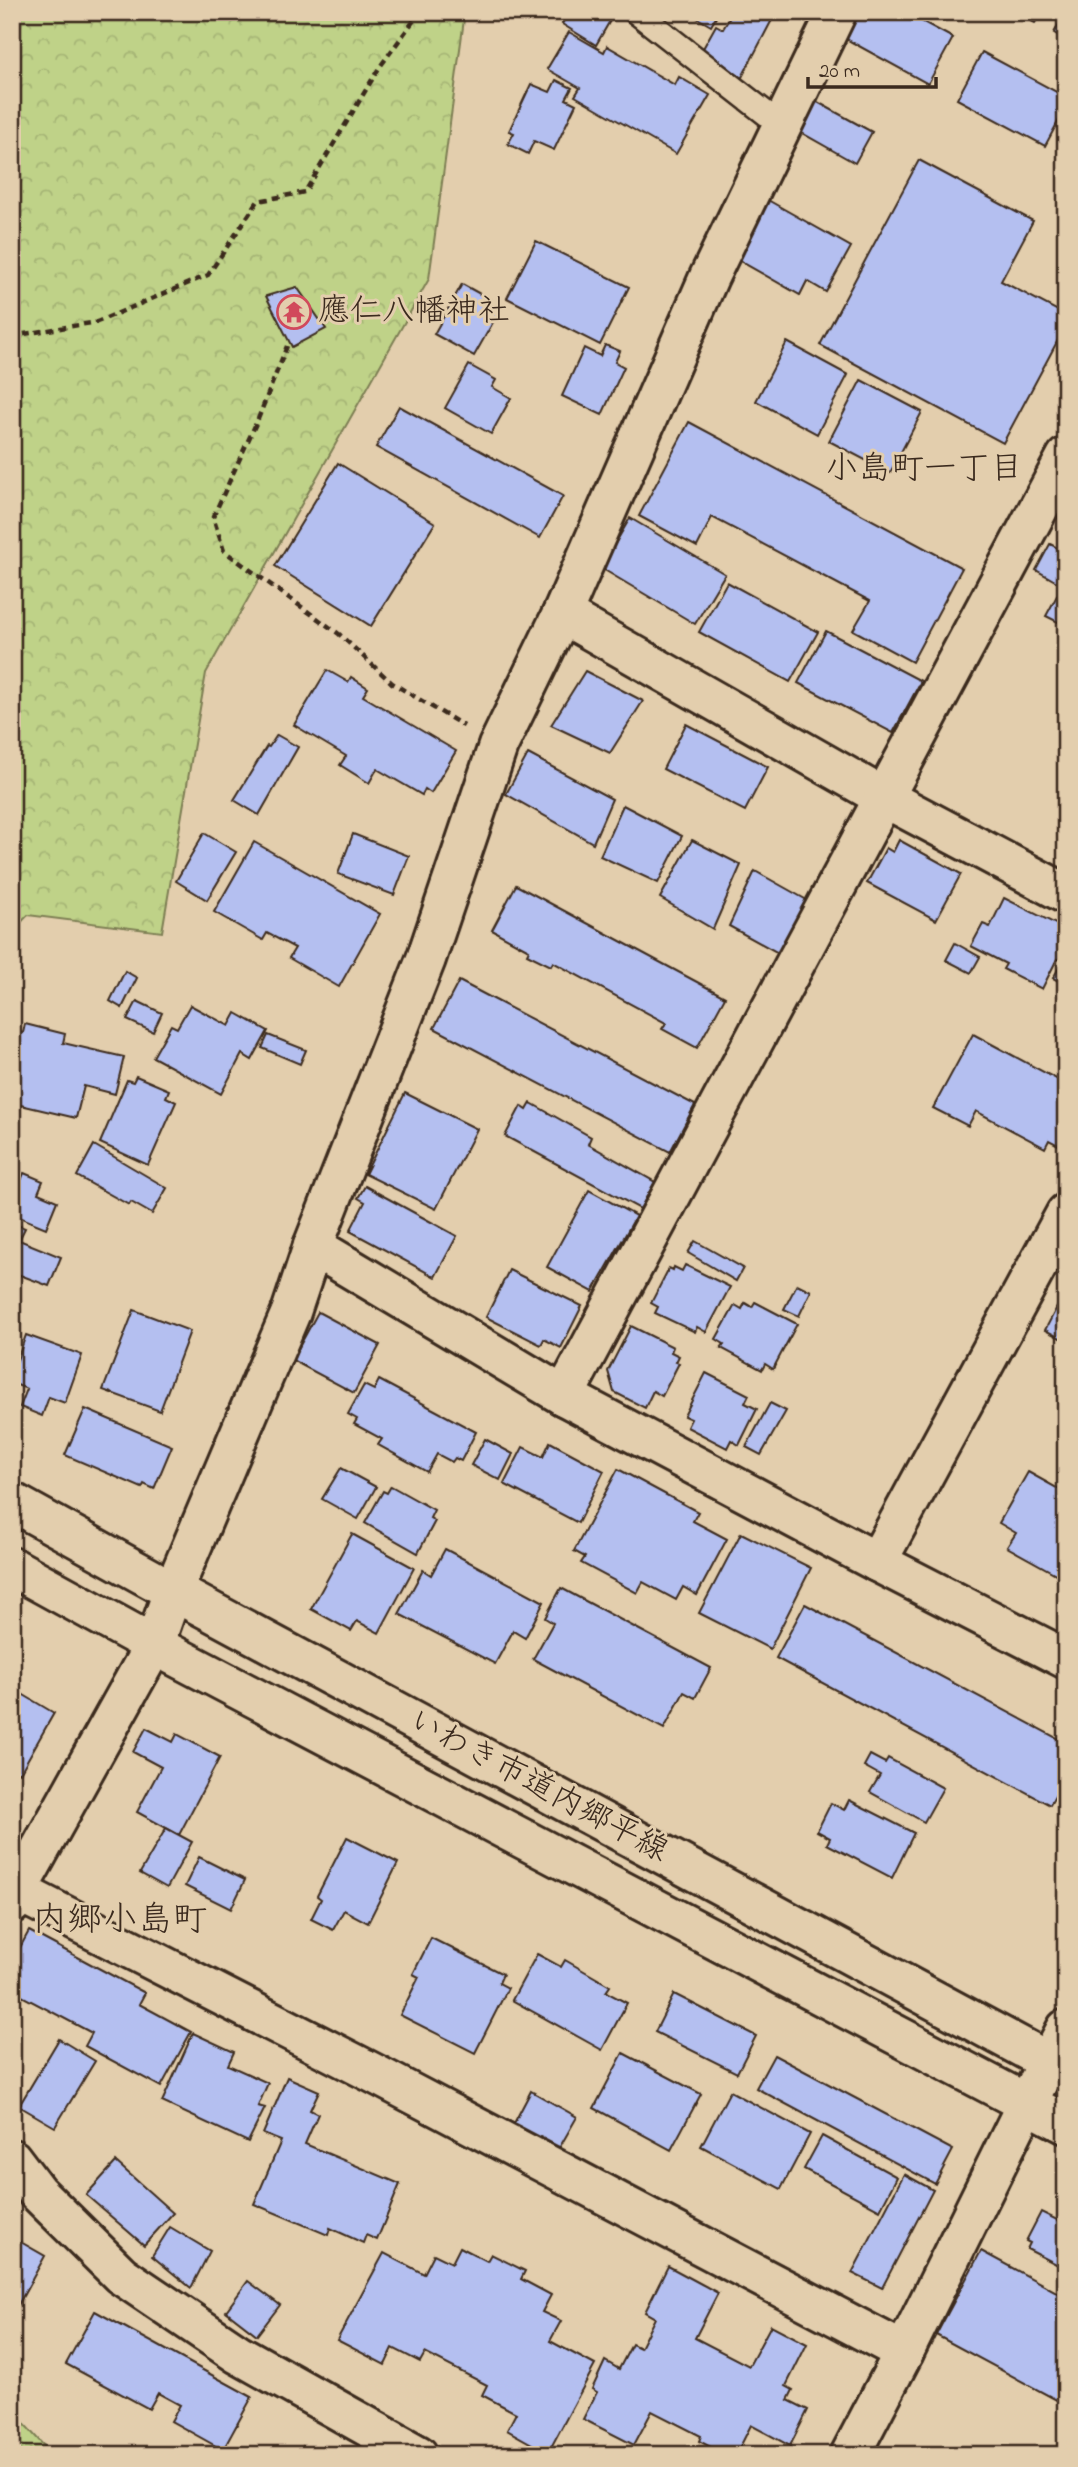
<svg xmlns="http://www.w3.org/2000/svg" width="1078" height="2467" viewBox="0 0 1078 2467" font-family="'Indie Flower','Klee One',sans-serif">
  <defs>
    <pattern id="forest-crowns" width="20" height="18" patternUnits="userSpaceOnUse" patternTransform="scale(1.75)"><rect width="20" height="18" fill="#bfd288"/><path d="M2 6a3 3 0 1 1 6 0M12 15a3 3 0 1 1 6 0" fill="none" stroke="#a5b475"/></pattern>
  </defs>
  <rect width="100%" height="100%" fill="#e3cead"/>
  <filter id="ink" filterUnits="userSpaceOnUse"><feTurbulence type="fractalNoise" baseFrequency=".0143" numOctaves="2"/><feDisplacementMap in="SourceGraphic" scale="14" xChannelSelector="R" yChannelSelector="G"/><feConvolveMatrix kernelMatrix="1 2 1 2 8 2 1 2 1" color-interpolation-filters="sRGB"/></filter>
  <g filter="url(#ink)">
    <!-- forest -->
    <g fill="url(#forest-crowns)" stroke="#7d7e53" stroke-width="2">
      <path d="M12,12H465L429,279L206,673L162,932L28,915L12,932Z"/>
      <path d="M12,2410L52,2455H12Z"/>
    </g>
    <!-- building -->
    <g fill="#b4bff0" stroke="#3b2a1e" stroke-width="2">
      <path d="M569,12H600L611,19L596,45L562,24Z"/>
      <path d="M687,12H719L711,26Z"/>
      <path d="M733,12H762L773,18L740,81L701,52L716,25L723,29Z"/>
      <path d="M849,12H905L953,38L928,84L837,34Z"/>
      <path d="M1013,12H1041L1035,23Z"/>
      <path d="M1066,12V40L1054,33Z"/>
      <path d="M569,32L604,52L607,46L675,85L679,77L710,95L676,154L575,96L580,88L547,69Z"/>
      <path d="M982,52L1066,97V107L1045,146L957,99Z"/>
      <path d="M556,80L572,88L566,99L576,104L554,150L534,141L528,154L508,144L514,133L509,131L531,84L550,92Z"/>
      <path d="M812,99L872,132L855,163L795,129Z"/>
      <path d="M919,160L1033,221L1001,281L1066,315V325L1003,443L820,345Z"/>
      <path d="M766,199L851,247L826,292L807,281L800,295L733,257Z"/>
      <path d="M536,241L629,287L600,345L507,298Z"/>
      <path d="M462,284L491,300L489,304L500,310L474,356L434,334Z"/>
      <path d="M297,287L326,329L292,347L266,296Z"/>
      <path d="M787,342L848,375L817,434L756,401Z"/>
      <path d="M605,345L620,351L615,362L624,367L602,415L562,396L584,348L600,356Z"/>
      <path d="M469,365L496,380L492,387L511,398L491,434L445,408Z"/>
      <path d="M861,380L922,412L890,473L829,441Z"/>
      <path d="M399,406L563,496L540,538L376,447Z"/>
      <path d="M689,422L962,568L912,662L853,630L870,601L712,517L697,547L639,516Z"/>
      <path d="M338,463L435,523L371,626L275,566Z"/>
      <path d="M630,518L725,574L695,624L601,568Z"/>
      <path d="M1050,544L1066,552V567L1057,582L1036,570Z"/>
      <path d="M1066,579V626L1046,616Z"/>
      <path d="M727,582L818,632L790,682L699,632Z"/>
      <path d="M826,631L921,681L893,733L798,683Z"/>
      <path d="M327,670L348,682L351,677L368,688L363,696L456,751L431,793L425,789L422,795L377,769L369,783L340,765L346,756L294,725Z"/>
      <path d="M585,671L643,701L610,753L551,725Z"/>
      <path d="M686,724L768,767L745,811L663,769Z"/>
      <path d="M277,735L298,747L259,815L234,800L267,746L269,747Z"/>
      <path d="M528,754L612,799L593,843L506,794Z"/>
      <path d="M623,805L682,836L658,883L600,856Z"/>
      <path d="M204,833L236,852L207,900L176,881Z"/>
      <path d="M353,834L409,856L394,895L338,874Z"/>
      <path d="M692,840L741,865L713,929L660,898Z"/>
      <path d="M899,840L961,874L936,920L867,883L886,848L893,852Z"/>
      <path d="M254,842L380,914L339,987L289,958L295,948L267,933L263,940L214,912Z"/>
      <path d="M755,871L814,904L780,954L729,926Z"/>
      <path d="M516,885L725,997L697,1048L662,1029L666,1023L553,962L551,966L527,954L529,950L492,930Z"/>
      <path d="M1004,898L1066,929V952L1062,960L1057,959L1042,989L1003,969L1006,964L971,946L983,924L990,927Z"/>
      <path d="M955,943L980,957L971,973L946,960Z"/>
      <path d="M1066,956V985L1053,978Z"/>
      <path d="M125,971L137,978L122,1008L110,1001Z"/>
      <path d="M459,981L695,1105L670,1152L434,1028Z"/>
      <path d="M137,1001L162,1013L153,1032L127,1020Z"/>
      <path d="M190,1005L229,1026L236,1013L268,1031L252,1060L242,1054L221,1094L153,1057L171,1025L177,1028Z"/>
      <path d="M25,1024L65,1034L63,1043L124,1057L115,1094L84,1086L76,1118L12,1103V1030L23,1033Z"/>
      <path d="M973,1034L1066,1084V1149L1049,1140L1045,1148L976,1111L968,1126L933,1108Z"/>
      <path d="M268,1035L306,1050L300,1064L262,1048Z"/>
      <path d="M136,1076L169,1090L166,1097L176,1102L148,1165L100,1143L127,1080L133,1082Z"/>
      <path d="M405,1093L477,1129L436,1209L365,1174Z"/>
      <path d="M531,1103L591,1137L588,1144L655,1182L640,1209L505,1136L521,1106L527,1110Z"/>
      <path d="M94,1145L167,1188L152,1214L131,1202L129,1205L77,1176Z"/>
      <path d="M24,1173L43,1181L38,1193L57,1201L46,1228L12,1214V1182L19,1185Z"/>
      <path d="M365,1186L457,1236L435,1277L350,1231L365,1202L358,1198Z"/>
      <path d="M589,1190L636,1216L593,1292L547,1267Z"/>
      <path d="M12,1223L25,1228L19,1240L61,1257L49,1286L12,1272Z"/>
      <path d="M695,1241L743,1268L736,1281L688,1253Z"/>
      <path d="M685,1265L730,1287L706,1332L697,1327L695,1332L655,1313L658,1307L651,1303L669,1268L673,1270L674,1267L682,1271Z"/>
      <path d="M509,1270L582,1306L561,1348L544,1339L541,1345L486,1317Z"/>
      <path d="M797,1284L811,1291L799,1316L784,1309Z"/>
      <path d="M1066,1290V1341L1045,1330Z"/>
      <path d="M755,1302L797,1324L773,1369L765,1364L762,1370L721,1348L724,1344L716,1339L735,1305L742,1309L745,1303L752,1307Z"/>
      <path d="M134,1310L190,1331L160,1411L103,1390Z"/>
      <path d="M318,1312L380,1345L354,1393L292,1360Z"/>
      <path d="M631,1326L673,1347L671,1352L679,1356L676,1362L679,1363L662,1396L653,1391L645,1408L614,1392L608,1371Z"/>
      <path d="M12,1333L19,1337L12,1349Z"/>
      <path d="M26,1335L82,1355L65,1403L49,1397L42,1416L20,1407L27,1389L12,1383V1374Z"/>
      <path d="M706,1373L749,1395L745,1403L757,1409L739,1445L731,1440L727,1448L687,1427L691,1419L684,1416Z"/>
      <path d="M379,1380L476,1432L461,1461L455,1458L452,1462L437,1454L427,1472L378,1445L382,1439L354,1424L357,1419L348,1414L364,1385L374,1390Z"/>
      <path d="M770,1403L786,1411L761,1455L746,1447Z"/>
      <path d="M85,1409L172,1446L154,1489L144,1484L142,1488L65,1455Z"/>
      <path d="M485,1439L513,1454L500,1480L471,1465Z"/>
      <path d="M550,1442L604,1471L578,1523L504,1484L523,1447L543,1457Z"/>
      <path d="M341,1468L376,1487L358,1519L322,1499Z"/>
      <path d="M618,1469L698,1512L693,1521L727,1539L697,1595L683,1587L676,1600L643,1582L637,1593L581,1563L585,1557L574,1551Z"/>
      <path d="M1028,1472L1066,1493V1573L1063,1578L1007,1547L1016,1533L999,1523Z"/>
      <path d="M391,1486L434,1510L430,1518L435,1521L418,1553L365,1523L383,1491L387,1493Z"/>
      <path d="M741,1533L811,1568L770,1649L699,1613Z"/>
      <path d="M352,1534L414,1568L379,1633L357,1621L351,1631L311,1609Z"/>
      <path d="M445,1549L544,1602L525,1638L513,1631L495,1664L399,1614L423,1570L431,1575Z"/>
      <path d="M561,1588L711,1668L695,1698L684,1692L664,1729L533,1659L553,1623L545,1618Z"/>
      <path d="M805,1604L1066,1743V1777L1050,1805L776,1658Z"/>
      <path d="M12,1688L54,1713L20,1773L12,1769Z"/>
      <path d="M146,1728L173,1742L177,1734L220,1757L179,1835L137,1812L161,1767L133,1752Z"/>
      <path d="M870,1755L885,1763L888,1758L943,1788L924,1822L870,1792L880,1775L864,1766Z"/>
      <path d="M849,1800L914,1833L892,1878L827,1844L830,1838L817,1831L831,1803L844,1810Z"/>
      <path d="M166,1828L192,1842L167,1888L140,1873Z"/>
      <path d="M347,1837L398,1863L368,1923L344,1910L333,1930L311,1919L321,1899L317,1896Z"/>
      <path d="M199,1857L245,1880L231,1909L185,1886Z"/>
      <path d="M29,1931L145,1993L139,2004L191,2032L161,2087L85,2046L92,2033L12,1991V1962Z"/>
      <path d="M431,1938L503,1974L499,1983L508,1988L475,2053L400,2015L419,1977L413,1974Z"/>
      <path d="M537,1954L561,1967L565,1960L610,1986L606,1992L627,2003L602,2050L512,2000Z"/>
      <path d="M674,1994L756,2036L737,2073L655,2032Z"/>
      <path d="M193,2033L234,2052L228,2065L268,2083L258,2106L265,2108L248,2142L162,2102Z"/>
      <path d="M59,2039L95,2061L55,2127L19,2106Z"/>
      <path d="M623,2053L701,2094L671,2150L594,2108Z"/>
      <path d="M774,2055L953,2150L935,2184L756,2088Z"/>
      <path d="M287,2077L319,2091L310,2110L318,2114L305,2144L400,2184L377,2240L366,2235L363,2243L330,2228L328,2235L254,2204L281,2141L263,2134Z"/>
      <path d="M531,2091L577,2117L557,2152L512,2127Z"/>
      <path d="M730,2091L810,2134L781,2189L701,2146Z"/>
      <path d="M822,2136L897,2177L880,2210L804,2169Z"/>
      <path d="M116,2162L173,2213L144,2245L86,2195Z"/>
      <path d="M904,2174L933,2190L882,2288L852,2273Z"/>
      <path d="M1066,2208V2269L1027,2249L1030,2243L1026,2241L1041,2212L1059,2221Z"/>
      <path d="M170,2227L210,2251L191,2288L152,2256Z"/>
      <path d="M12,2237L45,2256L12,2316Z"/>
      <path d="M460,2247L487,2261L491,2254L525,2271L521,2279L551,2295L542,2312L561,2321L550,2341L595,2365L548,2453L507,2430L516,2413L482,2395L487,2385L425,2353L420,2362L393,2348L385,2365L337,2340L384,2253L424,2274L434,2254L452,2263Z"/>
      <path d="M981,2251L1066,2297V2405L936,2335Z"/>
      <path d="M668,2266L718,2293L695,2338L749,2366L771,2325L807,2344L786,2386L793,2390L788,2400L808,2410L790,2446L751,2425L736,2455H726L699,2441L701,2436L652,2411L634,2445L583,2419L597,2392L592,2389L605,2361L619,2369L632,2344L640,2348L655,2318L645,2312Z"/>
      <path d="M248,2281L280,2305L257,2335L226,2311Z"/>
      <path d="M95,2311L252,2397L223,2450L171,2421L180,2405L158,2393L149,2409L66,2364Z"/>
      <path d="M303,2446L319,2455H298Z"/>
    </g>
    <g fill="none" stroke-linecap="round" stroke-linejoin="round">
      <!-- lane casing -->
      <g stroke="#3b2a1e" stroke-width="28">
        <path id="lane" d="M636,12L781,125"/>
      </g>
      <!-- street casing -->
      <g stroke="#3b2a1e" stroke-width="44">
        <g id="street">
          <path d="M562,614L883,797L1066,894"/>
          <path d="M313,1246L564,1396L877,1562L1066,1659"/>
          <path d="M564,1396L1066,457"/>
          <path d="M877,1562L1066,1213"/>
          <path d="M17,1891L375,2074L904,2352"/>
          <path d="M12,1904L17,1891L154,1645L173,1591L291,1312L313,1246L426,959L498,746L562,614L709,277L837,12"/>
          <path d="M12,2159L37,2192L121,2275L238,2354L418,2455"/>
          <path d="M850,2455L904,2352L1027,2103L1066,2029"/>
        </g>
      </g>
      <!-- secondary casing -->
      <g stroke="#3b2a1e" stroke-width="44">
        <g id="secondary">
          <path d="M12,1502L173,1591L1066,2071"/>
          <path d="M12,1567L154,1645L1066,2124"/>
        </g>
      </g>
      <!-- path -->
      <g stroke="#3b2a1e" stroke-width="4.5" stroke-dasharray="7 5" stroke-linecap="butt">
        <path d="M12,336L97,322L208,275L258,201L305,192L379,68L420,12"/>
        <path d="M287,346L258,419L213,517L224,551L339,634L392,683L464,726"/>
      </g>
      <!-- lane -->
      <use href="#lane" stroke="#e3cead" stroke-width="23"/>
      <!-- street -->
      <use href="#street" stroke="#e3cead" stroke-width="38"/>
      <!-- secondary -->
      <use href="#secondary" stroke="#e3cead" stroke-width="38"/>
    </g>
  </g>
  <!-- icons -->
  <defs>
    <g id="temple-ring" transform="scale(1.75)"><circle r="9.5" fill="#e3cead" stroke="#d1495b" stroke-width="1.5"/><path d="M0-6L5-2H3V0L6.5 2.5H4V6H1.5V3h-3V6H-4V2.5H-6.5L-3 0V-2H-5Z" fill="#d1495b"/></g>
  </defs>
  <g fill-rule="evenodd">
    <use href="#temple-ring" x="294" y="312"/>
  </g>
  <g text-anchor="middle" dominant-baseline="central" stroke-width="6" stroke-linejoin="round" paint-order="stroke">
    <!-- poi labels -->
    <g font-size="32" fill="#3b2a1e" stroke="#e3cead" text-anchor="start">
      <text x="318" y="312">應仁八幡神社</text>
    </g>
    <!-- street labels -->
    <g font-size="32" fill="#3b2a1e" stroke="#e3cead">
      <text transform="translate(538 1787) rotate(28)">いわき市道内郷平線</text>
    </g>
    <!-- neighbourhood labels -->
    <g font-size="33" fill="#3b2a1e" stroke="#e3cead">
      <text x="924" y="470">小島町一丁目</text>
    </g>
    <!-- quarter labels -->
    <g font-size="35" fill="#3b2a1e" stroke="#e3cead">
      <text x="120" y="1921">内郷小島町</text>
    </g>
  </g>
  <!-- margin -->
  <rect width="1078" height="2467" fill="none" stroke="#e3cead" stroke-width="42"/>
  <rect x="21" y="21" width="1036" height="2425" fill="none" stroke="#3b2a1e" stroke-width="2.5" filter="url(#ink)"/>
  <!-- scale -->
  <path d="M808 77v10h128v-10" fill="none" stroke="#3b2a1e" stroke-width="3.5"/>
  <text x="819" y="77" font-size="21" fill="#3b2a1e" stroke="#e3cead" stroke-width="5" paint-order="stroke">20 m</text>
</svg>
